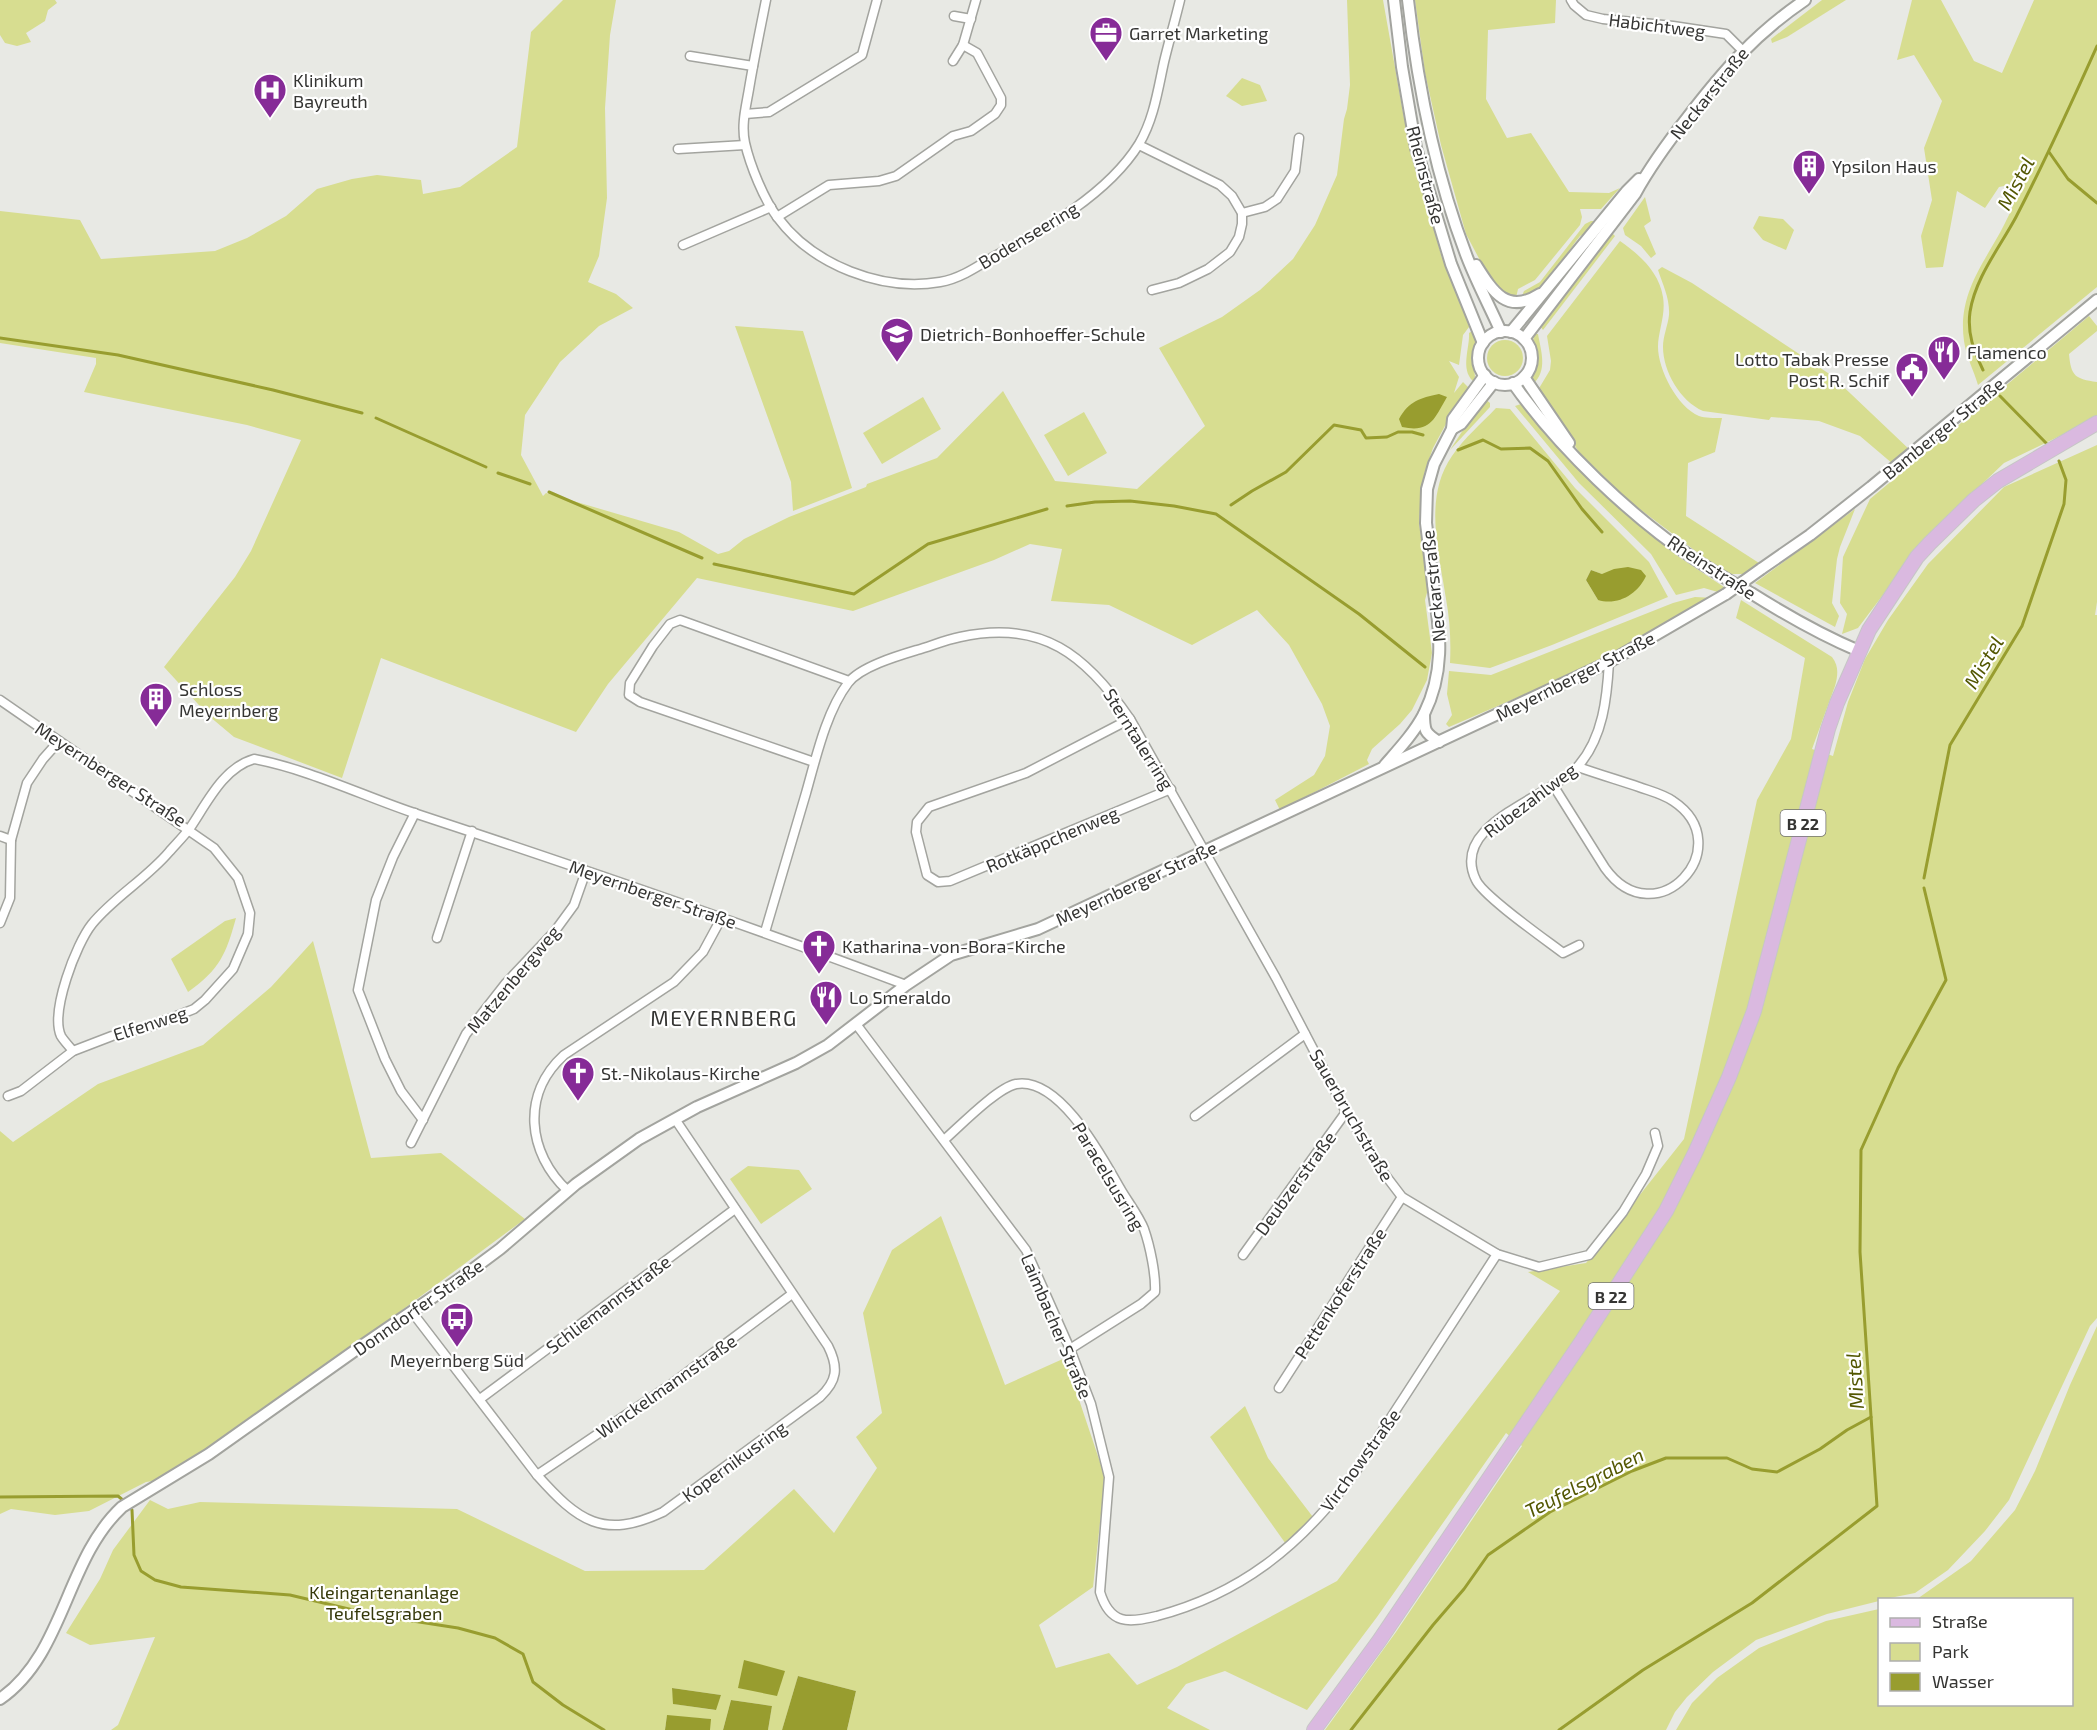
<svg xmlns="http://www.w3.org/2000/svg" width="2097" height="1730" viewBox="0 0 2097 1730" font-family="'Exo 2',sans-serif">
  <rect width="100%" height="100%" fill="#e8e9e4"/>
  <!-- green -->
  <g fill="#d7dd90" fill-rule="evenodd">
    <path d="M0,0H55L57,3L48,10L45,21L26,33L31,42L17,46L5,43L0,35Z"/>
    <path d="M563,0H616L610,35L605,108L607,198L599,256L588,282L616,294L633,308L599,326L560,362L525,415L521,455L543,496L546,493L679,532L718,554L729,551L744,539L789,517L866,487L867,484L937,458L1003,391L1055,481L1137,489L1205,426L1159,348L1222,317L1260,290L1293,259L1315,225L1337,175L1344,119L1347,109L1350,85L1347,0H1383L1404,118L1442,258L1445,257L1472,323L1463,335L1459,365L1449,361L1459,377L1454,393L1463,382L1469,388L1453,411L1433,448L1425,471L1422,486L1419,523L1428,589L1425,600L1432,653L1427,680L1412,710L1400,724L1372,749L1367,760L1369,764L1280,810L1275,800L1314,775L1325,756L1330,726L1322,704L1289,645L1257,610L1192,645L1109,605L1051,601L1062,549L1030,544L994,560L853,611L697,578L608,684L576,732L381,658L342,778L234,737L209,716L164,667L235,577L251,551L301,440L247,425L84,392L96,364V358L0,343V211L80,220L101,259L215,251L247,238L286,216L317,189L352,179L377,175L421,180L423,194L460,187L517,147L531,32Z"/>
    <path d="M1415,0H1556L1555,23L1488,30L1486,99L1507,138L1531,133L1569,192L1609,193L1620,188L1601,209H1580L1582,217L1580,225L1535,280L1518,289L1516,298L1507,296L1491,281L1466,234L1441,145L1425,73Z"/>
    <path d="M1822,0H1846L1787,37L1772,43L1771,39Z"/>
    <path d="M1912,0H1941L1974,61L2002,73L2034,0H2097V287L1978,385C1974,371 1966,356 1964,341C1955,278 2006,244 2018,188L2009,185L1999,187L1985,208L1957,191L1943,267L1926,268L1921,236L1932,200L1924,148L1942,101L1914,55L1897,60Z"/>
    <path d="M1242,78L1260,85L1267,101L1242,106L1226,96Z"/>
    <path d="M1645,197L1651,221L1644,226L1656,254L1651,258L1641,246L1625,235L1623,228Z"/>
    <path d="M1759,216L1783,219L1794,230L1786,250L1763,240L1753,228Z"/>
    <path d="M1591,221H1598L1590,232L1580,236C1567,252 1543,295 1522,296L1524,291L1540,282L1585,224Z"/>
    <path d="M1611,232L1615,236L1543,330L1540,326Z"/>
    <path d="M1620,241C1640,255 1659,272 1663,297C1666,315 1658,331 1658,347C1658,369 1677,407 1699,416C1705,418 1714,418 1722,418L1715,452L1688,463L1686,516L1759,563L1746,574H1726L1629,501L1579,452L1538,390L1550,370L1551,361L1547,336Z"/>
    <path d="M1662,267L1692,283L1831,375L1911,451L1893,464L1860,436L1819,421L1771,417L1769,420L1703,411C1680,401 1663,371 1663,347C1663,336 1668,325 1669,315C1670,299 1663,285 1658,270Z"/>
    <path d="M2089,316L2097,326V331L2069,354C2071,376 2075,379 2097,382V418L2004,463L1936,528L1916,551L1858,628L1842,634L1847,614L1840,603L1843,557L1870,499Z"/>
    <path d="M735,326L803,331L852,488L793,511L791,482Z"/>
    <path d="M1475,329L1478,338L1473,358L1475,377L1473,381C1460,369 1470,348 1469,333Z"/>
    <path d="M1534,334H1538C1541,351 1548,371 1533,384C1531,374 1536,368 1536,359C1536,350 1532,344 1534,334Z"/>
    <circle cx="1505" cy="358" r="18"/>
    <path d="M923,397L941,429L882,464L863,433Z"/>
    <path d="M1484,398L1490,403V407L1450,450Z"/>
    <path d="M1521,404L1617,504L1679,557L1727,589L1721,593L1704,588L1676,595L1651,554L1579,483L1515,406Z"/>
    <path d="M1496,408L1510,409L1575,488L1649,562L1668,597L1552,645L1490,668L1450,663C1451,642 1450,620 1446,599C1439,552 1423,498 1452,456C1464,438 1482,423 1496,408ZM1591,570L1602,574L1598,600L1586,580Z"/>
    <path d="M1084,412L1107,453L1068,476L1044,435Z"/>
    <path d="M2097,445V602L2095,615H2097V1318L2090,1326L2009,1500L1985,1531L1948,1570L1915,1593L1880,1600L1879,1601L1827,1614L1756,1640L1713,1672L1687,1697L1675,1712L1666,1730H1325L1396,1632L1522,1446L1506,1433L1377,1617L1307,1710L1225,1671L1186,1684L1167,1708L1210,1730H847L856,1691L798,1676L782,1730H768L772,1706L731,1700L723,1730H710V1719L667,1716L665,1730H111L118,1725L155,1637L90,1645L66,1633L100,1579L113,1550L150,1500L168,1509L200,1502L457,1509L585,1571L704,1570L794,1489L834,1533L877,1468L856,1437L882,1413L863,1313L892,1250L941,1216L1005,1385L1065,1358L1105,1477L1093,1587L1039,1625L1056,1668L1109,1653L1137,1685L1177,1667L1337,1581L1560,1291L1528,1272L1586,1263L1684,1139L1757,800L1791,739L1805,658L1736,618L1741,600L1832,657C1839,666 1838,675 1835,686L1812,749L1833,756L1848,702L1865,659L1888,620L1928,564L2004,487ZM672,1688L721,1695L715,1710L674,1704Z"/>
    <path d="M1855,509L1840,547L1837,559L1832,603L1839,616L1835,627L1755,583Z"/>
    <path d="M1695,597L1714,598L1606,659L1449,727L1446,724L1452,715L1447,694L1449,671L1491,675L1673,603Z"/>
    <path d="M236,918C226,954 220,969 188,992L171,959L225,921Z"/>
    <path d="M313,941L371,1158L441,1153L525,1219L313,1376L160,1480L146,1482L89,1511L55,1515L11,1509L0,1514V1131L13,1142L98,1084L203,1045L271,987Z"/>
    <path d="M748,1166L799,1170L812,1189L761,1224L730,1179Z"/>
    <path d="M2097,1326V1730H1676L1692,1703L1717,1678L1759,1648L1826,1621L1879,1609L1880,1704H2072V1600L1917,1599L1971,1561L2015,1510L2035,1471L2070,1385Z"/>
    <path d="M1245,1406L1268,1458L1316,1521L1288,1547L1210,1437Z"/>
  </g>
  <!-- water -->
  <g fill="#989d2f">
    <path d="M1439,394L1447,397C1434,419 1431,433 1402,427L1399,419C1409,401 1420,398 1439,394Z"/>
    <path d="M1628,567L1641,570L1646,576C1638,594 1618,606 1598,600L1586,580L1591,570L1602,574L1614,569Z"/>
    <path d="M744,1660L785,1671L777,1696L738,1688Z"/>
    <path d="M798,1676L856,1691L847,1730H782Z"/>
    <path d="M672,1688L721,1695L716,1710L673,1704Z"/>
    <path d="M731,1700L772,1706L768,1730H723Z"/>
    <path d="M667,1715L711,1719L710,1730H665Z"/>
  </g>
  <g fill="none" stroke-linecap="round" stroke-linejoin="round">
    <!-- stream -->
    <g stroke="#989d2f" stroke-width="3">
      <path d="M2049,152L2068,179L2097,203"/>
      <path d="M0,338L118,355L273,390L362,413"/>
      <path d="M1983,370C1974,351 1967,334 1970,312C1975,278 2000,247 2016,217C2045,161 2071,104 2097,46"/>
      <path d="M2000,396L2047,444"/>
      <path d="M376,418L486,467"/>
      <path d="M1458,450L1483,440L1501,449L1530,448L1548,461L1582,509L1602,532"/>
      <path d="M498,473L530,484"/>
      <path d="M549,492L702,558"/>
      <path d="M1231,505L1252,491L1286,472L1334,425L1361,430L1366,438L1387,437L1398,432H1412L1423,435"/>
      <path d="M1067,506L1095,502L1130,501L1174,506L1216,514L1359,614L1425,667"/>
      <path d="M714,564L854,594L928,544L1047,509"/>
      <path d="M1924,878L1950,745L2022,626L2064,504L2066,480L2059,461"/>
      <path d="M0,1497L118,1496L125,1502"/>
      <path d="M129,1507L132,1510L134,1555L141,1571L155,1580L181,1587L290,1595L374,1615L458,1628L495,1638L523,1654L533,1682L563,1705L604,1730"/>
      <path d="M1351,1730L1433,1625L1464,1589L1488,1555L1550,1512L1632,1471L1666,1458H1727L1752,1469L1777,1472L1820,1449L1847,1430L1871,1417"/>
      <path d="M1559,1730L1643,1670L1752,1603L1877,1506L1860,1252L1861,1150L1898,1068L1946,980L1924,888"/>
    </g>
    <!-- minor casing -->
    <g stroke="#a3a49f" stroke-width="11">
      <g id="minor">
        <path d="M766,0C760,30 754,59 749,89C746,107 741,125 745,143C750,165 764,200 778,218C813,265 882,292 940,282C959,279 977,267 993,257C1044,230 1108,194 1139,144C1154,119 1158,89 1164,62C1169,41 1175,21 1180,0"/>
        <path d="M1571,0L1574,5L1586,15L1603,19L1673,26L1726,34L1742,50"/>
        <path d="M954,16L971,19"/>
        <path d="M690,56L753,66"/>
        <path d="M953,61L963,45L976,0"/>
        <path d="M745,114L769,112L862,55L877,0"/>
        <path d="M1139,145L1220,185L1232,196L1242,213V224L1239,237L1230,252L1208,269L1179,283L1152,290"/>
        <path d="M678,149L745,145"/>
        <path d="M1242,213L1265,207L1277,199L1295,171L1299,138"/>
        <path d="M777,217L829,185L879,181L896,176L953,136L971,131L995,114L1001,105V98L977,53L963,45"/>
        <path d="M683,245L771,207"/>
        <path d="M0,700L214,848L238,878L250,913L248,934L233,969L205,1000L194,1009L151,1026L112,1036L73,1051L21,1091L8,1096"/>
        <path d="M1130,719L1026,773L929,807L917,822L916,832L927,875L938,882L950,881L1171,789"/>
        <path d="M814,762L640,702L629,695L630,683L653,646L670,624L680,620L849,681"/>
        <path d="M1553,785L1605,868C1656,939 1741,846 1673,801C1663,794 1650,791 1639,787C1618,780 1598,774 1578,767"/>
        <path d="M415,813L393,857L376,900L358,990L385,1059L401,1091L423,1120"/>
        <path d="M0,836L11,840"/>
        <path d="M0,923L10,898L11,840L27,783L43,759L59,741"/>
        <path d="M765,932C779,886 792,839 806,793C816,758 826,712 848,683C860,667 897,656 917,650C931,646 945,640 960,637C1042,619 1086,655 1130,719L1276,978L1346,1112L1383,1172L1402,1197L1497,1254L1539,1267L1589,1255L1623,1212L1646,1174L1658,1146L1655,1133"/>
        <path d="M437,938L472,831"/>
        <path d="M1579,945L1563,953C1546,940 1483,896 1476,880C1448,823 1551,798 1579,765C1603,737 1607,698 1609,662"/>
        <path d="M856,1024L1026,1250L1070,1349L1091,1404L1109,1477L1100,1592C1110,1625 1128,1623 1157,1616C1240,1594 1299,1547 1350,1479C1369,1454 1385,1426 1403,1399C1434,1351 1466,1302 1497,1254"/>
        <path d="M73,1051C69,1046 64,1041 61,1036C50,1012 76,944 92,924C114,897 146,879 169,852C176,844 184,836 190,828C207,803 223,768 254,759C311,770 363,796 417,814C581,868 744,924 906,985"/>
        <path d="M1195,1116L1305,1034"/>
        <path d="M944,1140C960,1126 997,1088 1016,1084C1060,1076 1103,1159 1121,1190C1128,1202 1139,1216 1144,1229C1150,1246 1156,1275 1155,1292L1141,1304L1070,1349"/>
        <path d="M411,1143L466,1034L506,983L555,931L574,905L586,871"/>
        <path d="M568,1191C527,1153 521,1094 564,1055L674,982L703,952L722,917"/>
        <path d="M1243,1255L1346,1112"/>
        <path d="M412,1312L537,1475C578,1521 603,1540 663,1512L820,1397C837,1381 839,1368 828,1346L675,1119"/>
        <path d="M1279,1388L1402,1197"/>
        <path d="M480,1399L735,1209"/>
        <path d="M537,1475L673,1383L792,1294"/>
      </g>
    </g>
    <!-- tertiary casing -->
    <g stroke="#a3a49f" stroke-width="14">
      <g id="tertiary">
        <path d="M1394,0L1402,67L1416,148L1451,264L1483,343"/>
        <path d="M1408,0C1418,88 1435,174 1467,257C1477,283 1490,307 1501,332"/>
        <path d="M1476,265C1493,292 1507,315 1540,294"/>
        <circle cx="1505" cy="358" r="27"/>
        <path d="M1511,332L1627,191L1639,179"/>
        <path d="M1524,339L1635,194C1650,167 1668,142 1687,118C1723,71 1755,34 1805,0"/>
        <path d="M1524,377L1569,443"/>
        <path d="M1513,383C1558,447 1631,517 1696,560C1714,572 1732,582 1751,593C1786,615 1821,635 1859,651"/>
        <path d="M1452,429L1461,424L1494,382"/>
        <path d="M1761,569L1810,535L1871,487L2097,300"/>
        <path d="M1424,714C1424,731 1425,733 1439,742"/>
        <path d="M1385,765C1399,749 1414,733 1424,714C1444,674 1441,634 1434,592C1431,569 1429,546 1426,523L1427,489L1434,464L1452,429L1453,419L1485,375"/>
        <path d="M0,1699C65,1654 65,1560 122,1507L209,1454L360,1347L461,1278L500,1249L576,1184L639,1139L697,1107L796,1063L828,1045L906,985L951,955L1038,929L1609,662L1726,594"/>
      </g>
    </g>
    <!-- primary casing -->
    <g stroke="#c6c6c6" stroke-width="16">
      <path id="primary" d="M1314,1730L1379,1641L1582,1341L1666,1211L1695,1153L1729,1077L1754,1011L1828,729L1837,703L1869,630L1917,557L1930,543L1974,500L1998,481L2097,423"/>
    </g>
    <!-- minor -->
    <use href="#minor" stroke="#fff" stroke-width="8"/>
    <!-- tertiary -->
    <use href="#tertiary" stroke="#fff" stroke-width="10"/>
    <!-- primary -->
    <use href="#primary" stroke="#dab9e0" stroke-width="14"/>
    <!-- tertiary-bridge casing -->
    <g stroke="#a3a49f" stroke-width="14" stroke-linecap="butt">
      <path id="tertiary-bridge" d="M1726,594L1761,569"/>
    </g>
    <!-- tertiary-bridge -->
    <use href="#tertiary-bridge" stroke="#fff" stroke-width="10"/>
  </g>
  <!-- icons -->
  <defs>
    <g id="office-pin" transform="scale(1.725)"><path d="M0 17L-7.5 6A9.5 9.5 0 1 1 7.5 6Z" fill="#862b97" stroke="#fff"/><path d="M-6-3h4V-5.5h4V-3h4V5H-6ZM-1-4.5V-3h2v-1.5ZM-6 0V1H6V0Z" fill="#fff"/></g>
    <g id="hospital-pin" transform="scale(1.725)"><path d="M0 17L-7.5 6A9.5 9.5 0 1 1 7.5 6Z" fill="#862b97" stroke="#fff"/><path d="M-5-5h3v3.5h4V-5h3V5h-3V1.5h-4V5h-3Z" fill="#fff"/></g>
    <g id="building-pin" transform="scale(1.725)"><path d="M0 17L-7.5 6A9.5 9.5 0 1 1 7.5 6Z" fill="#862b97" stroke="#fff"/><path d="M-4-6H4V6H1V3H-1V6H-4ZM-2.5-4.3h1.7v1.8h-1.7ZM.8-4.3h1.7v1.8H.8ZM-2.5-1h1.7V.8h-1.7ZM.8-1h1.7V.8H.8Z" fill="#fff"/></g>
    <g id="school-pin" transform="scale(1.725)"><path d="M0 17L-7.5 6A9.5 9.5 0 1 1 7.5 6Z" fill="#862b97" stroke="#fff"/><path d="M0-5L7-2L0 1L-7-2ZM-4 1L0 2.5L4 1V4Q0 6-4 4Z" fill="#fff"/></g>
    <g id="restaurant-pin" transform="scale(1.725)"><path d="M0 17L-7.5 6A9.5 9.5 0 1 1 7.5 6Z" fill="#862b97" stroke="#fff"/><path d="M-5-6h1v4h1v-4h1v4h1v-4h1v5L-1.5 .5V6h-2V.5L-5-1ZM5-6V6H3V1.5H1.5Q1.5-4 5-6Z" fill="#fff"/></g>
    <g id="civic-pin" transform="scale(1.725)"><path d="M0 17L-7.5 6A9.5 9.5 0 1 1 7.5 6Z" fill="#862b97" stroke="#fff"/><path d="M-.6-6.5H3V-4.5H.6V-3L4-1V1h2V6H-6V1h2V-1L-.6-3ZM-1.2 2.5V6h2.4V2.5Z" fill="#fff"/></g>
    <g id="church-pin" transform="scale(1.725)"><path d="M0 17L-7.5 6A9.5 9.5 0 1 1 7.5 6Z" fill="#862b97" stroke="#fff"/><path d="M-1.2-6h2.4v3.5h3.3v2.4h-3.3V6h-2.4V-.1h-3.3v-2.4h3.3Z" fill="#fff"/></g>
    <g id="bus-pin" transform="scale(1.725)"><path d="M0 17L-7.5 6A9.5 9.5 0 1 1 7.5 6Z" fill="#862b97" stroke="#fff"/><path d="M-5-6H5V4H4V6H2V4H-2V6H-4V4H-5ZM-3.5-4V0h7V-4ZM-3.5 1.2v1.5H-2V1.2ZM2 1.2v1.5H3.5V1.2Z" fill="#fff"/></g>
  </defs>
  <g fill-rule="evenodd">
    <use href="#office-pin" x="1106" y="33"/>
    <use href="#hospital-pin" x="270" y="90"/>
    <use href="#building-pin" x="1809" y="166"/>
    <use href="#school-pin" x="897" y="334"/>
    <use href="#restaurant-pin" x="1944" y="352"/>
    <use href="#civic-pin" x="1912" y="369"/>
    <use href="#building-pin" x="156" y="699"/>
    <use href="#church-pin" x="819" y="946"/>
    <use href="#restaurant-pin" x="826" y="997"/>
    <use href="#church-pin" x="578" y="1073"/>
    <use href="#bus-pin" x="457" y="1319"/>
  </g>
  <g text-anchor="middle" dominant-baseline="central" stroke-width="4.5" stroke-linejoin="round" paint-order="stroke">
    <!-- shield labels -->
    <g fill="#fff" stroke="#727270" stroke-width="1.5">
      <rect x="1780.5" y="810" width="45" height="26" rx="4.5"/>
      <rect x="1588.5" y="1283" width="45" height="26" rx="4.5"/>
    </g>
    <g font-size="16" font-weight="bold" fill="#353533">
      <text x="1803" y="823">B 22</text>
      <text x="1611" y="1296">B 22</text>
    </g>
    <!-- street labels -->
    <g font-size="18" fill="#353533" stroke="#fff">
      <text transform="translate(1657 25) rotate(7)">Habichtweg</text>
      <text transform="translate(1709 93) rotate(-51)">Neckarstraße</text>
      <text transform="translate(1426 175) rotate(75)">Rheinstraße</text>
      <text transform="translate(1028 235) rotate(-31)">Bodenseering</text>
      <text transform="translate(1943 428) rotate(-39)">Bamberger Straße</text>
      <text transform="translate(1712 567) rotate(33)">Rheinstraße</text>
      <text transform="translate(1433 586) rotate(-96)">Neckarstraße</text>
      <text transform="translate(1575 676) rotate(-27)">Meyernberger Straße</text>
      <text transform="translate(1139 739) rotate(58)">Sterntalerring</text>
      <text transform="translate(111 774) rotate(33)">Meyernberger Straße</text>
      <text transform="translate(1530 800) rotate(-37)">Rübezahlweg</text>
      <text transform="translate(1052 839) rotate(-23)">Rotkäppchenweg</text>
      <text transform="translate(1136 883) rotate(-25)">Meyernberger Straße</text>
      <text transform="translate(653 894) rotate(19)">Meyernberger Straße</text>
      <text transform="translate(513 979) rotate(-50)">Matzenbergweg</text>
      <text transform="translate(150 1023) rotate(-18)">Elfenweg</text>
      <text transform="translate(1352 1115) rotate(60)">Sauerbruchstraße</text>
      <text transform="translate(1109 1176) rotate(59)">Paracelsusring</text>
      <text transform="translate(1295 1183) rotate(-54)">Deubzerstraße</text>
      <text transform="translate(1340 1293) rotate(-57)">Pettenkoferstraße</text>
      <text transform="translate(608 1304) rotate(-37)">Schliemannstraße</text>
      <text transform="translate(418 1307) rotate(-35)">Donndorfer Straße</text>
      <text transform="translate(1057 1326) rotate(67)">Laimbacher Straße</text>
      <text transform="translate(666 1386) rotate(-35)">Winckelmannstraße</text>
      <text transform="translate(1360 1460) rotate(-54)">Virchowstraße</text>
      <text transform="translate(734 1461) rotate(-36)">Kopernikusring</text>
    </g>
    <!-- poi labels -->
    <g font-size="18" fill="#353533" stroke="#fff" text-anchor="start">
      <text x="1129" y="33">Garret Marketing</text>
      <text x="293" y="80">Klinikum<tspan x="293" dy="21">Bayreuth</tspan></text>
      <text x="1832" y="166">Ypsilon Haus</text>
      <text x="920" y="334">Dietrich-Bonhoeffer-Schule</text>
      <text x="1967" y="352">Flamenco</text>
      <text x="1889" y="359" text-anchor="end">Lotto Tabak Presse<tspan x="1889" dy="21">Post R. Schif</tspan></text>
      <text x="179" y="689">Schloss<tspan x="179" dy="21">Meyernberg</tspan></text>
      <text x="842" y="946">Katharina-von-Bora-Kirche</text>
      <text x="849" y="997">Lo Smeraldo</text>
      <text x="601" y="1073">St.-Nikolaus-Kirche</text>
      <text x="457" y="1360" text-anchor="middle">Meyernberg Süd</text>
    </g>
    <!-- park labels -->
    <g font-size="18" fill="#36390b" stroke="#fff">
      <text x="384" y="1592">Kleingartenanlage<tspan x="384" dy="21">Teufelsgraben</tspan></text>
    </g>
    <!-- water labels -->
    <g font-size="20" font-style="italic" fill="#535702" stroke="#fff">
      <text transform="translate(2015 183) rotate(-62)">Mistel</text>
      <text transform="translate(1983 662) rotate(-59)">Mistel</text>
      <text transform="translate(1854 1381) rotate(-94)">Mistel</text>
      <text transform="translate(1584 1482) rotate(-27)">Teufelsgraben</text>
    </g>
    <!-- quarter labels -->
    <g font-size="21" letter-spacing="1.5" fill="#353533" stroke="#fff">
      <text x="724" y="1017">MEYERNBERG</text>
    </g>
  </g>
  <!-- legend -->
  <rect x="1878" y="1598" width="195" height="108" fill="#ffffff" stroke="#aeaead" stroke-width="1.5"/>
  <rect x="1890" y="1618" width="30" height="9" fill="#dab9e0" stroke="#aeaead" stroke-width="1.5"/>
  <text x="1932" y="1628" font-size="18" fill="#353533">Straße</text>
  <rect x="1890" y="1643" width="30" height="18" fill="#d7dd90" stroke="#aeaead" stroke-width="1.5"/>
  <text x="1932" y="1658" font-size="18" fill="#353533">Park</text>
  <rect x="1890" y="1673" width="30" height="18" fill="#989d2f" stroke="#aeaead" stroke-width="1.5"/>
  <text x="1932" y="1688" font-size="18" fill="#353533">Wasser</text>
</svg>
